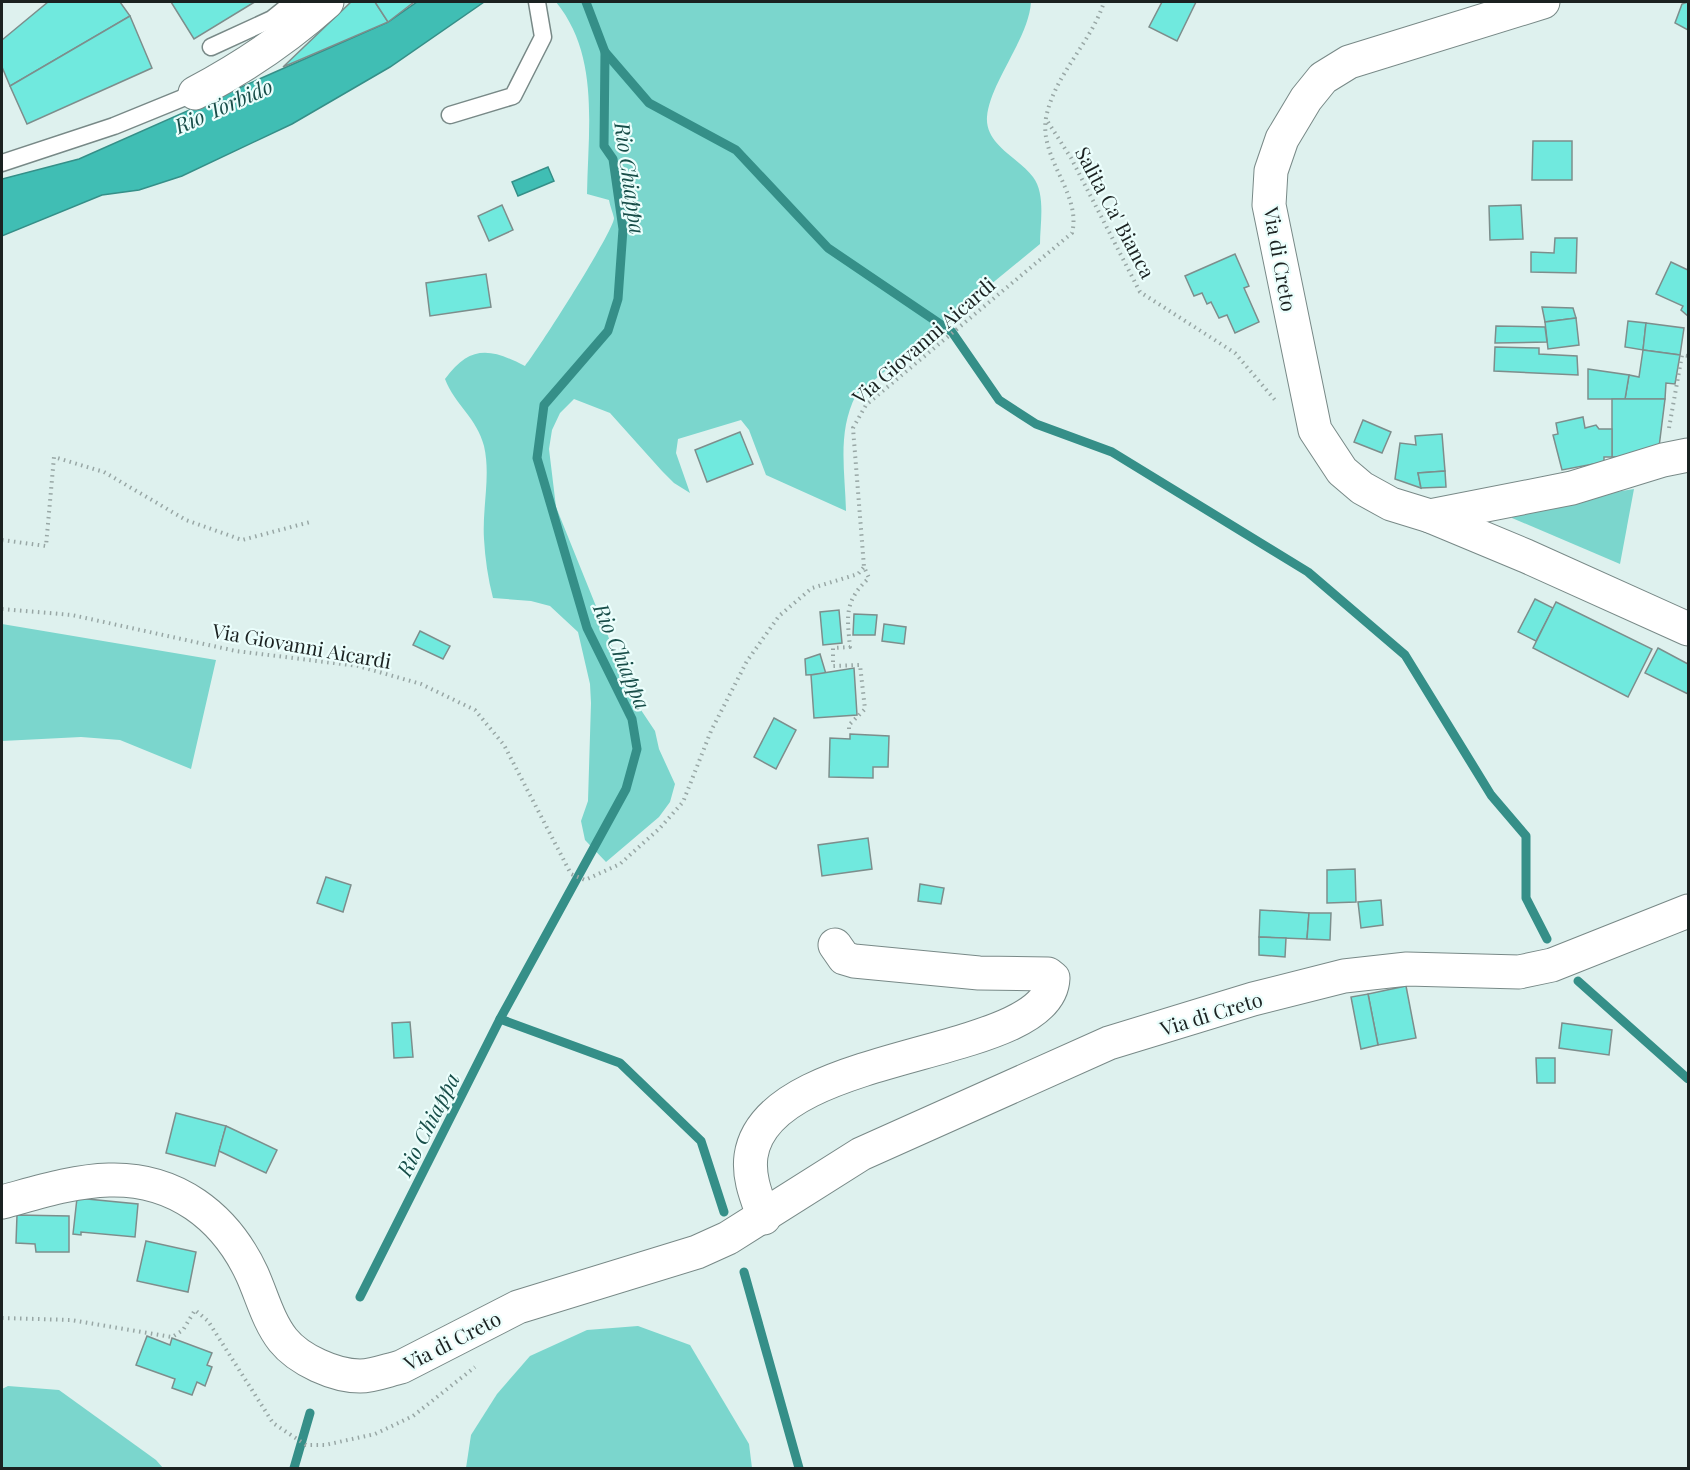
<svg xmlns="http://www.w3.org/2000/svg" width="1690" height="1470" viewBox="0 0 1690 1470" font-family="'Playfair Display',serif">
  <rect width="100%" height="100%" fill="#def1ee"/>
  <!-- green -->
  <g fill="#7bd6cd">
    <path d="M556,2H1031C1029,38 990,82 987,117C985,145 1019,158 1033,177C1046,194 1040,224 1040,244L856,395C837,432 845,471 846,511L766,475L749,430L741,420L678,439L676,453L690,493L674,483L662,471L610,413L574,399L560,413L552,430L549,449L556,507L633,698L655,731L659,749L675,784L670,802L659,817L606,862L585,840L581,821L588,801L591,703L590,684L578,632L550,606L531,601L493,598C488,579 485,558 484,539C482,508 491,476 484,446C477,418 455,405 445,379C470,345 490,348 525,366C538,350 614,231 614,218C613,213 610,206 609,200L587,194C588,128 600,56 556,2Z"/>
    <path d="M1634,489L1620,564L1512,518L1511,509Z"/>
    <path d="M2,624L216,660L191,769L120,740L81,737L2,741Z"/>
    <path d="M638,1326L690,1345L749,1444L752,1468H466L471,1435L497,1394L530,1356L587,1330Z"/>
    <path d="M8,1386L59,1390L156,1460L163,1468H2V1389Z"/>
  </g>
  <!-- water -->
  <g fill="#40beb4" stroke="#358f88" stroke-width="1.5">
    <path d="M417,2H484L390,67L292,124L182,176L139,190L102,195L2,236V179L79,159L388,22Z"/>
    <path d="M548,167L554,181L518,196L512,182Z"/>
  </g>
  <g fill="none" stroke-linecap="round" stroke-linejoin="round">
    <!-- stream -->
    <g stroke="#358f88" stroke-width="9">
      <path d="M605,52L649,103L736,150L828,248L952,332L999,400L1036,424L1112,452L1308,572L1405,655L1491,795L1526,836V898L1547,939"/>
      <path d="M1578,981L1688,1079"/>
      <path d="M500,1019L620,1063L701,1141L724,1212"/>
      <path d="M744,1272L799,1468"/>
      <path d="M360,1297L500,1019L626,789L637,749L632,719L587,628L537,458L544,405L608,331L618,299L623,229L613,159L604,146L605,52L586,2"/>
      <path d="M294,1468L310,1413"/>
    </g>
  </g>
  <!-- building -->
  <g fill="#70e9de" stroke="#7d8e8c" stroke-width="1.5">
    <path d="M48,2H120L130,16L10,86L2,67V40Z"/>
    <path d="M171,2H251L253,3L194,39Z"/>
    <path d="M351,2H375L388,22L283,67Z"/>
    <path d="M375,2H414L388,22Z"/>
    <path d="M1162,2H1196L1177,41L1149,27Z"/>
    <path d="M1688,2V30L1675,23L1682,4Z"/>
    <path d="M130,16L152,68L27,124L10,86Z"/>
    <path d="M1533,141H1572V180H1532Z"/>
    <path d="M502,205L513,230L489,241L478,216Z"/>
    <path d="M1521,205L1523,239L1490,240L1489,206Z"/>
    <path d="M1555,238H1577L1576,273L1531,272V252L1554,253Z"/>
    <path d="M1235,254L1249,286L1244,288L1259,322L1235,333L1227,315L1219,318L1211,302L1207,304L1202,293L1194,296L1185,276Z"/>
    <path d="M1671,262L1688,270V316L1681,310L1683,306L1656,294Z"/>
    <path d="M486,274L491,307L430,316L426,283Z"/>
    <path d="M1542,307L1573,308L1576,318L1545,322Z"/>
    <path d="M1576,318L1579,345L1548,349L1545,322Z"/>
    <path d="M1628,321L1646,323L1643,350L1625,347Z"/>
    <path d="M1646,323L1684,328L1680,355L1643,350Z"/>
    <path d="M1496,326L1545,327L1547,342L1495,343Z"/>
    <path d="M1495,347L1539,348V354L1577,356L1578,375L1494,371Z"/>
    <path d="M1643,350L1680,355L1675,384L1666,383L1665,399H1625L1629,375L1639,377Z"/>
    <path d="M1588,369L1629,375L1625,399H1588Z"/>
    <path d="M1612,399H1665L1658,455L1612,457Z"/>
    <path d="M1583,417L1585,428L1596,425L1599,429H1612V457H1604V462L1562,470L1553,435L1558,434L1556,423Z"/>
    <path d="M1363,420L1391,432L1382,453L1354,442Z"/>
    <path d="M740,432L753,464L707,482L695,450Z"/>
    <path d="M1442,434L1445,471L1418,473L1421,488L1395,479L1400,443L1416,445L1415,436Z"/>
    <path d="M1445,471L1446,487L1421,488L1418,473Z"/>
    <path d="M1535,599L1553,608L1536,641L1518,632Z"/>
    <path d="M1556,602L1652,649L1628,697L1533,648Z"/>
    <path d="M839,610L842,643L823,645L820,612Z"/>
    <path d="M854,614L877,615L875,635H853Z"/>
    <path d="M884,624L906,627L904,644L882,641Z"/>
    <path d="M420,631L450,646L443,659L413,645Z"/>
    <path d="M1658,648L1688,664V694L1645,673Z"/>
    <path d="M820,654L826,674L806,675L805,659Z"/>
    <path d="M854,668L857,715L814,718L811,675Z"/>
    <path d="M774,718L796,730L776,769L754,757Z"/>
    <path d="M850,734L889,736L888,767H873V778L829,777L830,738L850,739Z"/>
    <path d="M868,838L872,869L822,876L818,845Z"/>
    <path d="M1355,869L1356,902L1327,903V870Z"/>
    <path d="M326,877L351,885L343,912L317,903Z"/>
    <path d="M920,884L944,888L941,904L918,901Z"/>
    <path d="M1381,900L1383,925L1361,928L1358,902Z"/>
    <path d="M1260,910L1309,913L1307,939L1259,937Z"/>
    <path d="M1309,913H1331L1330,940L1307,939Z"/>
    <path d="M1259,937L1286,938L1285,957L1259,955Z"/>
    <path d="M1406,986L1416,1038L1378,1045L1368,994Z"/>
    <path d="M1368,994L1378,1045L1361,1049L1351,997Z"/>
    <path d="M410,1022L413,1057L394,1058L392,1023Z"/>
    <path d="M1562,1023L1612,1030L1609,1055L1559,1048Z"/>
    <path d="M1536,1058H1555V1083H1537Z"/>
    <path d="M176,1113L226,1126L215,1166L166,1153Z"/>
    <path d="M226,1126L277,1150L266,1173L219,1151Z"/>
    <path d="M77,1198L138,1204L135,1237L81,1232V1235L73,1234Z"/>
    <path d="M17,1215L69,1216V1252H36L35,1244L16,1243Z"/>
    <path d="M146,1241L196,1252L188,1292L137,1281Z"/>
    <path d="M147,1336L170,1345L172,1338L212,1353L207,1365L212,1367L205,1386L197,1382L192,1395L172,1388L175,1379L136,1365Z"/>
  </g>
  <g fill="none" stroke-linecap="round" stroke-linejoin="round">
    <!-- service casing -->
    <g stroke="#788987" stroke-width="19">
      <g id="service">
        <path d="M211,47L272,19L293,2"/>
        <path d="M450,115L513,96L543,37L537,2"/>
        <path d="M2,163L114,126L195,93"/>
      </g>
    </g>
    <!-- minor casing -->
    <g stroke="#788987" stroke-width="35">
      <g id="minor">
        <path d="M195,93C244,67 286,39 327,2"/>
        <path d="M1430,516L1572,488L1663,460L1688,455"/>
        <path d="M764,1218C757,1198 748,1178 751,1156C767,1046 1050,1061 1053,978L1048,974L979,973L854,961L844,958L835,945"/>
      </g>
    </g>
    <!-- secondary casing -->
    <g stroke="#788987" stroke-width="35">
      <g id="secondary">
        <path d="M1543,2L1349,62L1323,78L1306,99L1282,139L1271,171L1269,205L1315,430L1342,471L1362,488L1391,504L1430,516L1526,556L1688,629"/>
        <path d="M2,1202C36,1193 73,1181 109,1180C175,1178 225,1216 252,1274C262,1296 268,1321 283,1340C299,1360 335,1376 360,1376C373,1376 388,1370 401,1367L518,1307L697,1252L728,1238L861,1154L1109,1043L1253,999L1344,976L1407,969L1519,972L1552,965L1688,911"/>
      </g>
    </g>
    <!-- path -->
    <g stroke="#98a7a5" stroke-width="4" stroke-dasharray="1.5 4.5" stroke-linecap="butt">
      <path d="M1048,122L1071,158L1140,292L1235,353L1275,400"/>
      <path d="M1669,428L1682,355L1688,356"/>
      <path d="M2,540L46,546L54,457L104,472L186,520L242,540L310,522"/>
      <path d="M2,609L72,615L236,651L358,666L421,684L475,710L504,745L571,874L585,880L620,864L659,829L683,802L711,731L747,661L779,616L812,588L858,574L864,567"/>
      <path d="M849,729V725L865,709L860,665L833,666V648L850,647C847,616 844,601 869,578L864,567L853,428L866,405L1072,233C1082,194 1039,159 1046,118C1054,75 1091,43 1104,2"/>
      <path d="M2,1318L71,1320L172,1337L183,1330L195,1310L208,1321L273,1423L306,1445H325L375,1434L413,1416L475,1367"/>
    </g>
    <!-- service -->
    <use href="#service" stroke="#fff" stroke-width="16"/>
    <!-- minor -->
    <use href="#minor" stroke="#fff" stroke-width="33"/>
    <!-- secondary -->
    <use href="#secondary" stroke="#fff" stroke-width="33"/>
  </g>
  <g text-anchor="middle" dominant-baseline="central" stroke-width="4.5" stroke-linejoin="round" paint-order="stroke">
    <!-- street labels -->
    <g font-size="20" fill="#1b2221" stroke="#ebfefc">
      <text transform="translate(1116 212) rotate(62)">Salita Ca' Bianca</text>
      <text transform="translate(1281 259) rotate(80)">Via di Creto</text>
      <text transform="translate(923 340) rotate(-41)">Via Giovanni Aicardi</text>
      <text transform="translate(302 645) rotate(10)">Via Giovanni Aicardi</text>
      <text transform="translate(1211 1013) rotate(-17)">Via di Creto</text>
      <text transform="translate(452 1340) rotate(-27)">Via di Creto</text>
    </g>
    <!-- water labels -->
    <g font-size="21" font-style="italic" fill="#174d48" stroke="#ebfefc">
      <text transform="translate(223 105) rotate(-24)">Rio Torbido</text>
      <text transform="translate(631 178) rotate(82)">Rio Chiappa</text>
      <text transform="translate(623 656) rotate(67)">Rio Chiappa</text>
      <text transform="translate(427 1124) rotate(-63)">Rio Chiappa</text>
    </g>
  </g>
  <!-- border -->
  <rect width="1690" height="1470" fill="none" stroke="#1b2221" stroke-width="6"/>
</svg>
